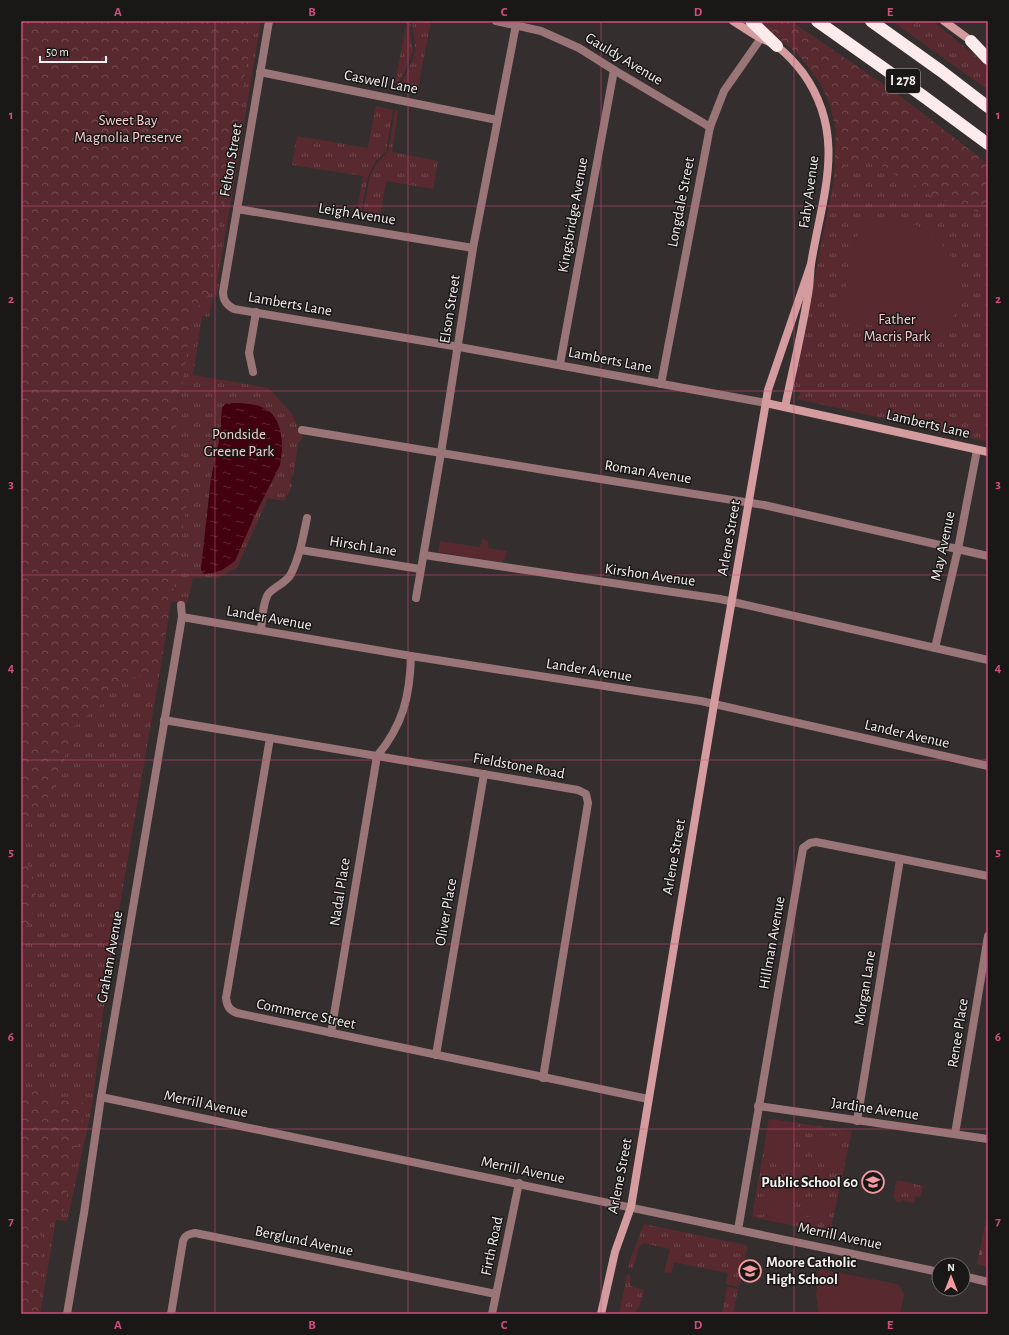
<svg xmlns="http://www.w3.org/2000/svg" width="1009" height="1335" viewBox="0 0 1009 1335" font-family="'Alegreya Sans',sans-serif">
  <defs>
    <pattern id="grass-tufts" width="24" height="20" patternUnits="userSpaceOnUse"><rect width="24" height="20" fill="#582a2f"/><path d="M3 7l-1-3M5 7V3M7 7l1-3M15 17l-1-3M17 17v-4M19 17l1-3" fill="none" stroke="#71494e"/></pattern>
    <pattern id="forest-crowns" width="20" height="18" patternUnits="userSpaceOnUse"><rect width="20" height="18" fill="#582a2f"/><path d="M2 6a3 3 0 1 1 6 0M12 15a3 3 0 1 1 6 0" fill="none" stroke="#71494e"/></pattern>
    <pattern id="cemetery-stones" width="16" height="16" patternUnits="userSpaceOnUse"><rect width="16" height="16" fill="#582a2f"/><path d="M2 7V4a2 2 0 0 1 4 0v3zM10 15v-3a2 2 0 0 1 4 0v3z" fill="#71494e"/></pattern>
    <pattern id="water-ripples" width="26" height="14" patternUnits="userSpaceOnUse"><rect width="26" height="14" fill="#43000f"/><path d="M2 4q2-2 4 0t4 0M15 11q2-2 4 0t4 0" fill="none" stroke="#5f2632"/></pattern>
  </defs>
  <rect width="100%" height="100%" fill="#352e2e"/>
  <!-- grass -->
  <g fill="url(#grass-tufts)">
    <path d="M21,21H261L217,284H219L217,295L212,300L209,317L202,316L193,375L269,388L292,414L303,438L298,443L294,473L291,479L292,486L284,501L268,498L237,568L217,578H193L187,604L171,601L147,673L161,665L107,981L92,1107L67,1221L56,1220L40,1314H21Z"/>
    <path d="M407,21H411L410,30L413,51L397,89L394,88Z"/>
    <path d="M413,21H431L417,93L399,89C404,75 414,63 415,49C416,39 411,31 413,21Z"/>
    <path d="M758,21H790L892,90L988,164V442L797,399L800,394L799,391L792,392L834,179L836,132L831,107L821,84L800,56Z"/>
    <path d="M892,21H932L988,66V90Z"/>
    <path d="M376,106L393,110L386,152L375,162L368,176L360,218H356L363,176L292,165L297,136L368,148Z"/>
    <path d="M395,110L398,111L392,152L438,161L433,189L386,181L379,222L362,219L370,176L377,163L388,152Z"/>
    <path d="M769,1119L852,1131L830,1233L752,1217Z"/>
    <path d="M897,1180L923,1186L920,1197L915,1196L914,1203L902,1200L901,1202L895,1201V1198H893Z"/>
    <path d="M644,1224L746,1245L747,1249L739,1287L726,1284L728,1273L674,1262L671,1273L664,1272L670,1249L644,1243C637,1246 638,1252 636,1259C635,1263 633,1264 633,1269L628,1268L631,1257Z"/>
    <path d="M627,1275H630V1284L632,1287L644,1290L640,1305L633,1314H619Z"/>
    <path d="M727,1287L738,1289L733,1314H722Z"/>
  </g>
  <!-- forest -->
  <g fill="url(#forest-crowns)">
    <path d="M21,21H254L208,295L192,315L175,435L191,477L161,665L146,674L118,684L104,702L72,728L59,780L37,813L21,825Z"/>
    <path d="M758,21H790L892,90L988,164V215L934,197L881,166L862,158L852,161L835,173L836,132L831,107L821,84L800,56Z"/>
    <path d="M21,851L37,887L31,921L21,933Z"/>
    <path d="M21,1086L86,1104L63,1213L36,1225L42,1239L40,1314H21Z"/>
  </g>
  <!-- cemetery -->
  <path fill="url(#cemetery-stones)" d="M988,1210V1267L977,1264Z"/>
  <!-- garden -->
  <g fill="#582a2f" fill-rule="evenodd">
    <path d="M886,219C951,221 984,291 938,339L845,320L840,313L861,220Z"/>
    <path d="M482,539L488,541V548L507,551L505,559L501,562H498L438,552L440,541L480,547Z"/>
    <path d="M769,1119L798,1123L791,1159L763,1154Z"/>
    <path d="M819,1133L839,1137L842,1135L846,1136L845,1140L841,1142L838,1158L845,1159L843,1172L835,1169L834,1165L835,1161L814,1157Z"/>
    <path d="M778,1166H783L822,1174L827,1177C830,1183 825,1208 821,1214L813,1217L785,1211V1213L788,1214L791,1217L790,1224L777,1222L778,1216L764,1213L761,1215H757V1211L761,1208L764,1194L758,1193L760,1180L767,1182L768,1189H770L774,1172ZM781,1171L822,1180L823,1182L816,1211L786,1205L789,1193L776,1191L779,1173Z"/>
    <path d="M819,1269L898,1284L904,1294L900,1314H819L816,1295Z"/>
  </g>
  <!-- water -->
  <path fill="url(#water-ripples)" d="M230,403C243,403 262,403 272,414C284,427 283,450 280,465L255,515L235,561L222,570L213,573L204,574L201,570L202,560L211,478L220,436L222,408L225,404Z"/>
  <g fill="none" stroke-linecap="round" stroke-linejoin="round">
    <!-- street -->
    <g stroke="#997577" stroke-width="8">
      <path d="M269,21L223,292C223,301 227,305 234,309L459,347L766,403"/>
      <path d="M496,21L541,31L579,48L614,70L710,127"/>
      <path d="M260,72L497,120"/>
      <path d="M237,209L473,248"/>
      <path d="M560,364L614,70"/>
      <path d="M253,372L249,353L256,312"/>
      <path d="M661,384L710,127L724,91L761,38"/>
      <path d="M302,430L550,471L764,505L988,556"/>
      <path d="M301,550L420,569"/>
      <path d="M424,555L720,599L988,660"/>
      <path d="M416,598L441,453L473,248L516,25"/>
      <path d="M182,617L411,656L701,701L988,766"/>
      <path d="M261,630C262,621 263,598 270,592C277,585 286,583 291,574C300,556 303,537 307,518"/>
      <path d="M935,648L958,549L977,450"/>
      <path d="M164,720L578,790L586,794L588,803L543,1078"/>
      <path d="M270,738L226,998C227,1006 229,1010 237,1013L648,1099"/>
      <path d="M331,1033L377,756C403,725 410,696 411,656"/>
      <path d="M436,1055L484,774"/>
      <path d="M101,1097L939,1272"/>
      <path d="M758,1106L988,1139"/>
      <path d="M857,1121L900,859"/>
      <path d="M955,1134L988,936"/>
      <path d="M738,1230L803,848L810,843L816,842L988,876"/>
      <path d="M963,1276L988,1282"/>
      <path d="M67,1314L84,1213L101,1097L182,617L181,605"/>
      <path d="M171,1314L183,1241C185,1235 189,1234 195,1233L496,1294"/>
      <path d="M492,1314L519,1183"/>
    </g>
    <!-- secondary -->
    <g stroke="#d59c9f" stroke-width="8">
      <path d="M733,21C743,27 752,34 762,39C767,41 773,43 778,47C787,54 796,64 803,73C848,136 822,196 811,264C810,272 810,280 809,288C803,328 793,368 785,407"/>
      <path d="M944,21L974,43"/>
      <path d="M766,403L988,452"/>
      <path d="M601,1314L615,1252L631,1207L714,704L768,390L811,264"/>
    </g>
    <!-- highway -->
    <g stroke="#fdebeb" stroke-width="12">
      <path d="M751,21L777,46"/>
      <path d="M817,21L923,96L988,144"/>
      <path d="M871,21L941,71L988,107"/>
      <path d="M971,41L988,59"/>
    </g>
  </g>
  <!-- grid -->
  <path fill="none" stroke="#cf4e80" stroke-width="1" stroke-opacity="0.55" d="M215,21V1314M408,21V1314M601,21V1314M794,21V1314M21,206H988M21,391H988M21,575H988M21,760H988M21,944H988M21,1129H988"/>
  <!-- icons -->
  <defs>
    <g id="school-ring" transform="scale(1.15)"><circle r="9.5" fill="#1a1717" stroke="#f49aa1" stroke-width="1.5"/><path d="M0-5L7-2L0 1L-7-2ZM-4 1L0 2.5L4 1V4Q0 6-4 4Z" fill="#f49aa1"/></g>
  </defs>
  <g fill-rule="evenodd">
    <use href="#school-ring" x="873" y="1182"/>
    <use href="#school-ring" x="750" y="1271"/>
  </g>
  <g text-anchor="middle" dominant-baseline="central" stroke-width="3" stroke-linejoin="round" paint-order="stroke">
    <!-- shield labels -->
    <rect fill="#1a1717" stroke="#b4b0b0" stroke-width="1" x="886" y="69" width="34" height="24" rx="3"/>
    <g font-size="14" font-weight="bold" fill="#f6f1f1">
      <text x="903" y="81">I 278</text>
    </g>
    <!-- street labels -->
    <g font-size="15" fill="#f6f1f1" stroke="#1a1717">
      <text transform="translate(624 59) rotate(31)">Gauldy Avenue</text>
      <text transform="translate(381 82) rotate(11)">Caswell Lane</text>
      <text transform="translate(231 160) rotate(-80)">Felton Street</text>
      <text transform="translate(809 192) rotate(-82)">Fahy Avenue</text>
      <text transform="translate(681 202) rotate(-79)">Longdale Street</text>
      <text transform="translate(357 214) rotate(9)">Leigh Avenue</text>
      <text transform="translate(573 215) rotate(-80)">Kingsbridge Avenue</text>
      <text transform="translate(290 304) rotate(10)">Lamberts Lane</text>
      <text transform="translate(450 309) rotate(-81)">Elson Street</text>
      <text transform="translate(610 360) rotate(11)">Lamberts Lane</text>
      <text transform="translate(928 424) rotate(13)">Lamberts Lane</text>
      <text transform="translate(648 472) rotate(9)">Roman Avenue</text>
      <text transform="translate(729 538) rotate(-80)">Arlene Street</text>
      <text transform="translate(363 546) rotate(9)">Hirsch Lane</text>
      <text transform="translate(943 546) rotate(-78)">May Avenue</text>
      <text transform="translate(650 575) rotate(8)">Kirshon Avenue</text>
      <text transform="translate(269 618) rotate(10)">Lander Avenue</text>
      <text transform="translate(589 670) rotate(9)">Lander Avenue</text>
      <text transform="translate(907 734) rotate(13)">Lander Avenue</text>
      <text transform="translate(519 766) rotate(10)">Fieldstone Road</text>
      <text transform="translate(674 857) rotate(-80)">Arlene Street</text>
      <text transform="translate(340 892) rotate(-81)">Nadal Place</text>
      <text transform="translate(446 912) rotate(-80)">Oliver Place</text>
      <text transform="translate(772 943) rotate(-80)">Hillman Avenue</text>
      <text transform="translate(110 957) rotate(-80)">Graham Avenue</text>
      <text transform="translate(865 988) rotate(-81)">Morgan Lane</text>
      <text transform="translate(306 1014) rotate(12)">Commerce Street</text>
      <text transform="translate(958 1033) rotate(-81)">Renee Place</text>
      <text transform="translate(206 1104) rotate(12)">Merrill Avenue</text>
      <text transform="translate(875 1109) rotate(8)">Jardine Avenue</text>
      <text transform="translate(523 1170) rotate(12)">Merrill Avenue</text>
      <text transform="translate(620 1176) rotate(-79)">Arlene Street</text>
      <text transform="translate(840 1236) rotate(12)">Merrill Avenue</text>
      <text transform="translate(304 1241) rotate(12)">Berglund Avenue</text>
      <text transform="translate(492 1246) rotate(-78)">Firth Road</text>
    </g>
    <!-- park labels -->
    <g font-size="15" fill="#fbcdcf" stroke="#1a1717">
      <text x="128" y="120">Sweet Bay<tspan x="128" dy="17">Magnolia Preserve</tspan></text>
      <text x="897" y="319">Father<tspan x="897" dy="17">Macris Park</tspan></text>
      <text x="239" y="434">Pondside<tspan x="239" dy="17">Greene Park</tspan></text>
    </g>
    <!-- poi labels -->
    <g font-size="15" font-weight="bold" fill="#f6f1f1" stroke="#1a1717" text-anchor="end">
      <text x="858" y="1182">Public School 60</text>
      <text x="766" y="1262" text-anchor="start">Moore Catholic<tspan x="766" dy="17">High School</tspan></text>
    </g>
  </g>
  <!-- border -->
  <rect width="1009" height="1335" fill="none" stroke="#1a1717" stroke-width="44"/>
  <!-- north arrow -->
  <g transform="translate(951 1277)"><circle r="19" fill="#1a1717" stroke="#726e6e"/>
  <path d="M0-3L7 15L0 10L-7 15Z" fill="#f49aa1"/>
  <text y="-6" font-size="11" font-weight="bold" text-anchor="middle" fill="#f6f1f1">N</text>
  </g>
  <!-- scale -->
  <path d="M40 56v6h66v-6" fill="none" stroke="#f6f1f1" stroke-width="2"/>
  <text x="46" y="56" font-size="12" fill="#f6f1f1" stroke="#1a1717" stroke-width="3" paint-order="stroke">50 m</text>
  <rect x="22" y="22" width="965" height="1291" fill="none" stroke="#cf4e80" stroke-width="1.5"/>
  <g font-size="13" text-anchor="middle" font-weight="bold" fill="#cf4e80">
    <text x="118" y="16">A</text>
    <text x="312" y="16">B</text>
    <text x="504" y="16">C</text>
    <text x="698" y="16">D</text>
    <text x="890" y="16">E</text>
    <text x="11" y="119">1</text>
    <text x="998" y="119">1</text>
    <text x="11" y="303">2</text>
    <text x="998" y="303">2</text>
    <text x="11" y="488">3</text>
    <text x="998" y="488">3</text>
    <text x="11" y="672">4</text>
    <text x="998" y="672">4</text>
    <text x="11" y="856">5</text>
    <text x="998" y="856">5</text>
    <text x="11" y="1041">6</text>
    <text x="998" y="1041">6</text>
    <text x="11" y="1225">7</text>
    <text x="998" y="1225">7</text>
    <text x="118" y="1329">A</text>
    <text x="312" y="1329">B</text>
    <text x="504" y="1329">C</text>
    <text x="698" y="1329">D</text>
    <text x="890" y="1329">E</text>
  </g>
</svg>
